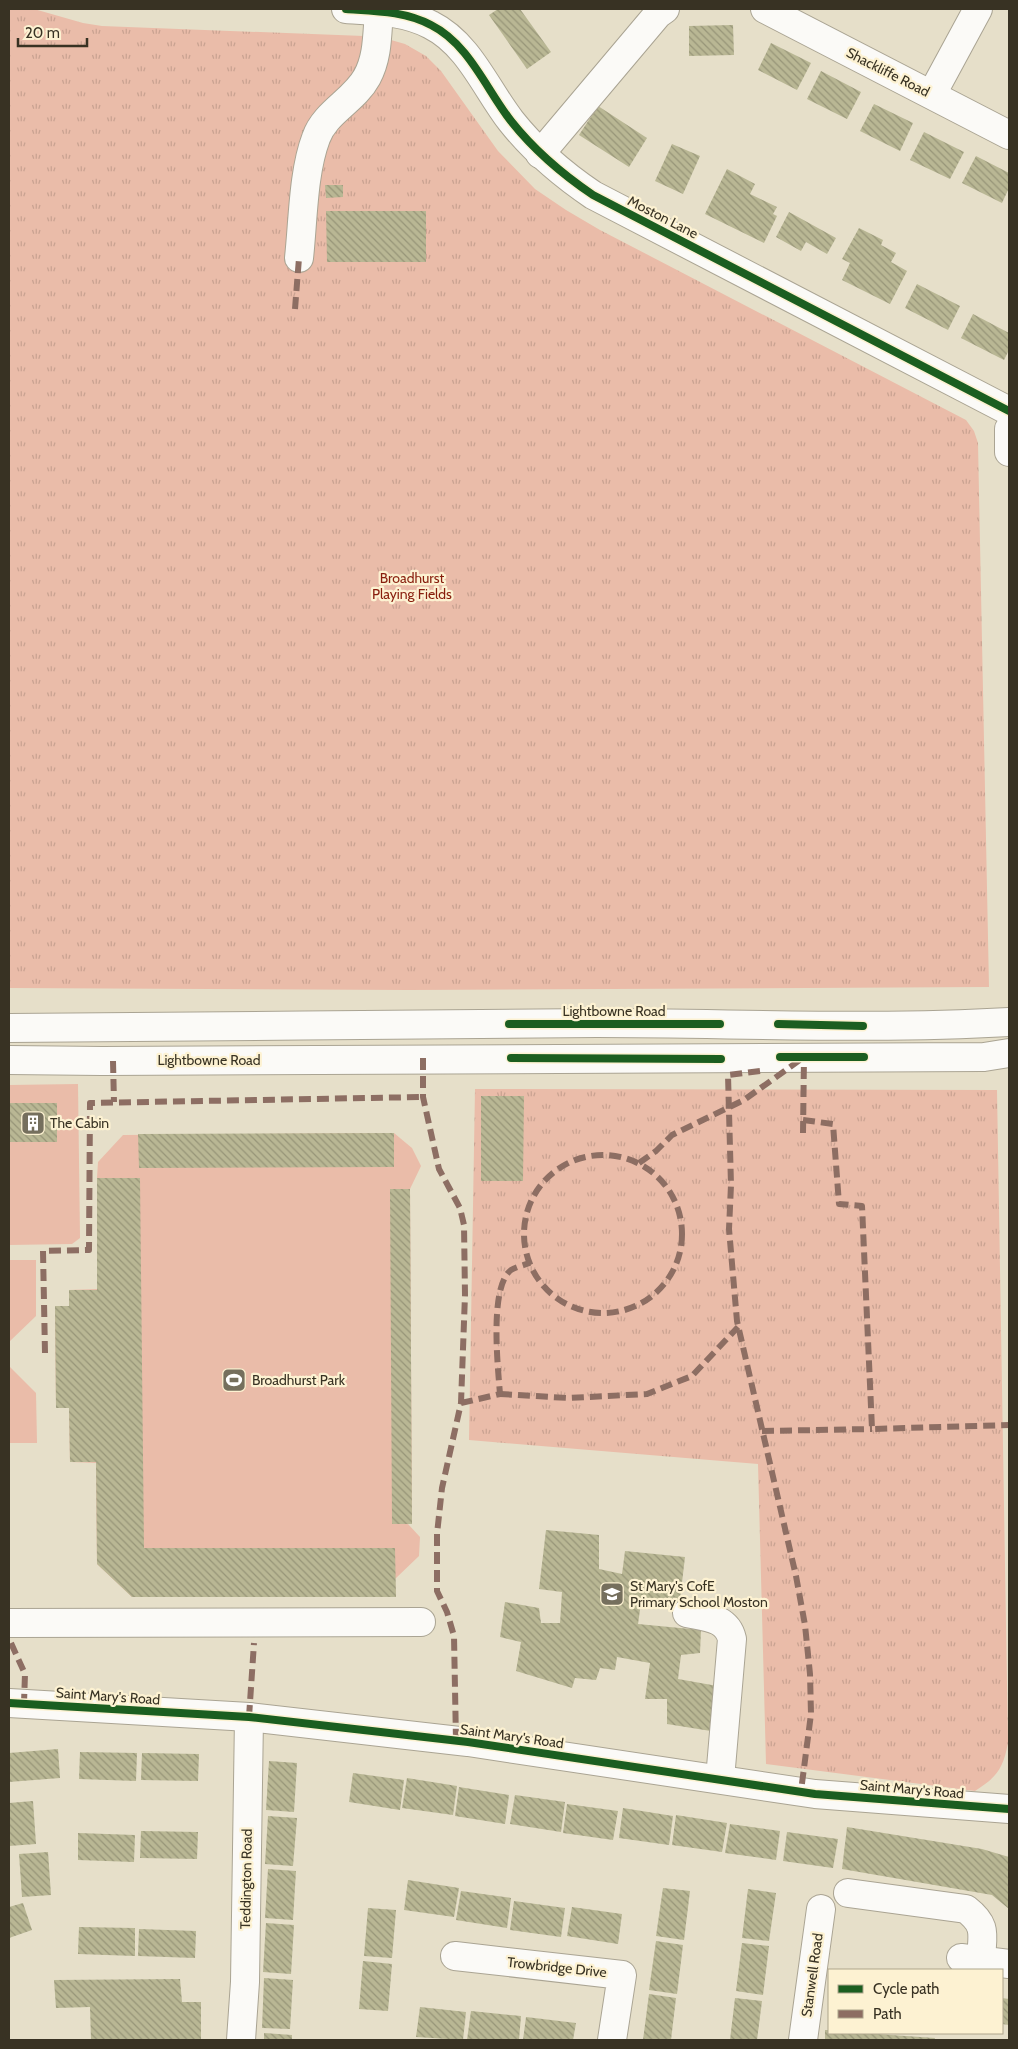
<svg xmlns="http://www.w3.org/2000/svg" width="1018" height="2049" viewBox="0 0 1018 2049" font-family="Cabin,sans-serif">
  <defs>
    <pattern id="park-tufts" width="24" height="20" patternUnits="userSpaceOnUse" patternTransform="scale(1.25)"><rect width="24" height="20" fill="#eabca9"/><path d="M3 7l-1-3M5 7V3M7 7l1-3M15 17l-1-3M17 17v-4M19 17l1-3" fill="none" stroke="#c9a291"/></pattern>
    <pattern id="building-back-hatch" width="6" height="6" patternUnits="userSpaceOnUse" patternTransform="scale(1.25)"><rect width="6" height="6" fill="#b9b794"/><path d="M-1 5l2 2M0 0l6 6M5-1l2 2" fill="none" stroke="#979578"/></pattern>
  </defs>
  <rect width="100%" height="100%" fill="#e6dfc9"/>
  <!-- grass -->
  <g fill="#eabca9">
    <path d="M78,1084L80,1238L72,1244L9,1245V1085Z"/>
    <path d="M394,1133L412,1148L421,1166L410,1189L412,1524H408L420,1537L419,1556L395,1579L396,1597H132L97,1564L96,1463L70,1462L69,1408H56L55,1306H69V1290L97,1289V1178L98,1162L123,1135Z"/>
    <path d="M9,1260H36V1316L9,1342Z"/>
    <path d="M9,1366L36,1393L37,1443H9Z"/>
  </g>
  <!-- park -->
  <g fill="url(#park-tufts)">
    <path d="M9,9H34L83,23L102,26L364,36L391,40L405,44L426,56L441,71L498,151L535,189L566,210L600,230L966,420L974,431L978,443L989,987L409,990L9,988Z"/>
    <path d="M475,1089L997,1090L1008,1743C1003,1769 997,1777 975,1791L766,1764L758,1464L469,1440Z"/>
  </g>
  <!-- building -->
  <g fill="url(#building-back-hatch)">
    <path d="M498,9H520L551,52L527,69L489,15Z"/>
    <path d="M733,25L734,55L689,56V26Z"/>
    <path d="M771,43L811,63L797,90L758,70Z"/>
    <path d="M821,71L861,92L847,119L807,99Z"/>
    <path d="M874,104L913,123L900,151L860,131Z"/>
    <path d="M598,106L647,138L629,167L579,135Z"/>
    <path d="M924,132L964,152L950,179L910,160Z"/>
    <path d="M672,144L700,156L683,194L655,181Z"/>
    <path d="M976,156L1009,173V188L1002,203L962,183Z"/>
    <path d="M727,169L755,184L750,194L777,207L773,214L777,216L764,243L705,214Z"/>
    <path d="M325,185H343V197L326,198Z"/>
    <path d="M326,211H426V262H327Z"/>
    <path d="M789,212L836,238L827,254L806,242L801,251L776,237Z"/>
    <path d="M859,228L883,240L881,245L896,253L891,262L907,271L890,304L842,280L850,263L842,259Z"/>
    <path d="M917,284L960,306L948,330L905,308Z"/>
    <path d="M973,314L1009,333V350L1004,360L961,338Z"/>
    <path d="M481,1096H524L523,1181H481Z"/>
    <rect x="9" y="1103" width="48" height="39"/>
    <path d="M394,1133V1167L139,1168L138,1134Z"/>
    <path d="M97,1178H140L144,1548H395L396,1597H132L97,1564L96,1462H70L69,1408H56L55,1306H69V1290H97Z"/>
    <path d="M390,1189H410L412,1524H392Z"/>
    <path d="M546,1530L599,1535V1569L622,1574L625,1551L685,1557L679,1608L641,1603L638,1624L701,1630L700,1653L681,1655L678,1679L723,1687L717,1732L667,1724V1699H645L650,1663L617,1657L615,1670L600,1668L596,1680L575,1678L572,1688L516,1671L521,1642L500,1637L505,1602L539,1608L541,1623H560L562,1592L539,1589Z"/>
    <path d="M58,1749L60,1778L9,1782V1753Z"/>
    <path d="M80,1752L137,1753L136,1781L79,1779Z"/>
    <path d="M142,1753L199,1754L198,1781L141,1780Z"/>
    <path d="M269,1761L297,1763L294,1812L266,1810Z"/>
    <path d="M353,1773L404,1780L400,1810L349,1802Z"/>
    <path d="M407,1778L457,1786L453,1815L402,1808Z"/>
    <path d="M459,1787L509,1795L505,1824L455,1816Z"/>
    <path d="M515,1795L565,1802L561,1832L510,1824Z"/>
    <path d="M33,1801L36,1844L9,1846V1803Z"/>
    <path d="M567,1804L618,1811L613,1840L563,1833Z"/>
    <path d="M623,1808L673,1816L669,1845L619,1838Z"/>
    <path d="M676,1815L727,1823L722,1852L672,1845Z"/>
    <path d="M268,1816L297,1818L293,1866L265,1864Z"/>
    <path d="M730,1824L780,1831L776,1860L725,1853Z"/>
    <path d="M847,1827L982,1849L1009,1857V1909L992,1895L842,1869Z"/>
    <path d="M141,1831L198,1832L197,1859L140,1858Z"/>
    <path d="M787,1832L838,1839L833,1868L783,1861Z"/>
    <path d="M78,1833L135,1835L134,1862L78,1860Z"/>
    <path d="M48,1852L51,1895L22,1897L19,1854Z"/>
    <path d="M268,1869L296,1871L293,1920L265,1918Z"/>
    <path d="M408,1880L459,1888L454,1917L404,1910Z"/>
    <path d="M663,1888L690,1891L684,1940L656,1936Z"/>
    <path d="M748,1889L776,1893L769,1941L742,1938Z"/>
    <path d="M461,1891L511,1898L507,1928L456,1920Z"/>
    <path d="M514,1901L565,1908L561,1937L510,1930Z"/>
    <path d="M23,1903L32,1930L9,1938V1907Z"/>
    <path d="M572,1907L622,1914L618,1944L567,1936Z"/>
    <path d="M368,1908L396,1910L392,1958L364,1956Z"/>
    <path d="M266,1923L294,1925L291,1974L263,1972Z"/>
    <path d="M79,1927L135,1928V1956L78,1954Z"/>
    <path d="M139,1929L196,1931L195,1958L138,1956Z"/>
    <path d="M656,1941L683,1945L677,1994L649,1990Z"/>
    <path d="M742,1943L769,1946L763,1995L736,1991Z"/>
    <path d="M363,1961L392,1964L388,2011L359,2009Z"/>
    <path d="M264,1978L293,1980L290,2029L262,2028Z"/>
    <path d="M180,1979L182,2002H201V2040H91L90,2007L56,2008L54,1980Z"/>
    <path d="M649,1994L676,1998L671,2040H643Z"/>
    <path d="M735,1998L762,2001L757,2040H730Z"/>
    <path d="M1002,1998L1009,1999V2025L1002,2024Z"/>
    <path d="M420,2007L466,2012L463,2040L416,2037Z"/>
    <path d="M471,2011L521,2016L519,2040H467Z"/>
    <path d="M526,2017L576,2023L573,2040H523Z"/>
    <path d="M825,2030H829V2033H862L935,2038L934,2040H825Z"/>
    <path d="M264,2033L292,2035V2040H264Z"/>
  </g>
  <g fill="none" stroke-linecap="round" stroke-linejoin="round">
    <!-- minor casing -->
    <g stroke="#aaa493" stroke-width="30">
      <g id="minor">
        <path d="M346,9C375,11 405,11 431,25C469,44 486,89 511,121C534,150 562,174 593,195L1009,411"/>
        <path d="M765,9L1009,135"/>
        <path d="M932,94L978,9"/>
        <path d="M540,154L658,14L665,9"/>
        <path d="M299,258C303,222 303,172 316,138C325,112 354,101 367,77C378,57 377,34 379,11"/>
        <path d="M1009,429V452"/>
        <path d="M687,1613C705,1617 727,1617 732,1639L720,1779"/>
        <path d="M9,1623L421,1622"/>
        <path d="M9,1703L249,1717L468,1742L815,1794L1009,1809"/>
        <path d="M848,1893L966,1909C988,1926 982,1935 981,1960"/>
        <path d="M455,1956L622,1975L612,2040"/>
        <path d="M961,1958L1009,1964"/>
        <path d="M241,2040L245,1982L249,1717"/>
        <path d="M803,2040L821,1909"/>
      </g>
    </g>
    <!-- major casing -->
    <g stroke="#aaa493" stroke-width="30">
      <g id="major">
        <path d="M9,1028C205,1027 401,1024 597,1023C734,1023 872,1030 1009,1022"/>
        <path d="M9,1060L102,1061L984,1057L1009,1053"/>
      </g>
    </g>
    <!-- minor -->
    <use href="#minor" stroke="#fbfaf7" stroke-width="28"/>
    <!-- major -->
    <use href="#major" stroke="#fbfaf7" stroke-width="28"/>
    <!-- quiet -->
    <g stroke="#8d6e63" stroke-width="6" stroke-dasharray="12 6" stroke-linecap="butt">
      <path d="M295,309L299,258"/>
      <path d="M423,1058V1097L439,1169L460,1208L464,1225L465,1295L461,1403L442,1488L437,1534V1591L447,1612L454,1636L456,1741"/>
      <path d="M113,1061L114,1102"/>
      <path d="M760,1071L728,1075L731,1185L729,1229L737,1321L796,1576L805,1625L810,1674L811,1714L801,1791"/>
      <path d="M803,1120L833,1124L839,1204L862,1206L872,1429L1009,1425"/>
      <path d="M803,1133L804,1057"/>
      <circle cx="603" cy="1234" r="79"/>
      <path d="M639,1163L656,1151L672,1135L744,1100L804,1057"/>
      <path d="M45,1353L43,1251L89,1250L90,1103L423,1097"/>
      <path d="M500,1394L568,1398L647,1394L692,1376L738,1327"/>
      <path d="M461,1403L500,1394C498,1368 489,1287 511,1270C516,1267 524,1265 530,1263"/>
      <path d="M762,1431L872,1429"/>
      <path d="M11,1643L25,1674L24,1703"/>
      <path d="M249,1717L254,1643"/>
    </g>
    <!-- cycleway casing -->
    <g stroke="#fdf2d2" stroke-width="11">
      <g id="cycleway">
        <path d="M346,9C375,11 405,11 431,25C469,44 486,89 511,121C534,150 562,174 593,195L1009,411"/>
        <path d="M509,1024H720"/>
        <path d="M778,1024L863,1026"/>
        <path d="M780,1057H864"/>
        <path d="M511,1058L721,1059"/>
        <path d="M9,1703L249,1717L468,1742L815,1794L1009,1809"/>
      </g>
    </g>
    <!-- cycleway -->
    <use href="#cycleway" stroke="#1b5e20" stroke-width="8"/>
  </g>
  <!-- icons -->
  <defs>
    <g id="building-square" transform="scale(1.25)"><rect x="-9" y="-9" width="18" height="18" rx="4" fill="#756f5d" stroke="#fdf2d2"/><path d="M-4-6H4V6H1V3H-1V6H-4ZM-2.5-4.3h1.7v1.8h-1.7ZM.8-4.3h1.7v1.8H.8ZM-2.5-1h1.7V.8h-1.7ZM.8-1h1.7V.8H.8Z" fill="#fff"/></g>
    <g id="stadium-square" transform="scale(1.25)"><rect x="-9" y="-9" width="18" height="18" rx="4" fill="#756f5d" stroke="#fdf2d2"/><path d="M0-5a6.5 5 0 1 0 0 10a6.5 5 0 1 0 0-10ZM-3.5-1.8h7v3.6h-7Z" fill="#fff"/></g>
    <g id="school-square" transform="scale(1.25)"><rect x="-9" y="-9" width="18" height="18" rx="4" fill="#756f5d" stroke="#fdf2d2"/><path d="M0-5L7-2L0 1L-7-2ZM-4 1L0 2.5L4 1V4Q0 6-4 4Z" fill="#fff"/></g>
  </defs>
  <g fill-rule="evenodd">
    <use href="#building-square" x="33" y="1123"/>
    <use href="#stadium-square" x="234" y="1380"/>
    <use href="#school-square" x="612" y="1594"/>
  </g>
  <g text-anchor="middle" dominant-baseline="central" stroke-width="4.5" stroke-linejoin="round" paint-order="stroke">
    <!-- street labels -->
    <g font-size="14" fill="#383223" stroke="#fdf2d2">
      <text transform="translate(888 72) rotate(27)">Shackliffe Road</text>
      <text transform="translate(663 217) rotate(27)">Moston Lane</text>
      <text x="614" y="1011">Lightbowne Road</text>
      <text x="209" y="1060">Lightbowne Road</text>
      <text transform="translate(108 1696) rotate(4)">Saint Mary's Road</text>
      <text transform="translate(512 1736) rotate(8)">Saint Mary's Road</text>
      <text transform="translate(912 1789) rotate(5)">Saint Mary's Road</text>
      <text transform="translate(246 1879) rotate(-89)">Teddington Road</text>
      <text transform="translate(557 1967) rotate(6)">Trowbridge Drive</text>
      <text transform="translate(812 1975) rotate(-82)">Stanwell Road</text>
    </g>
    <!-- park labels -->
    <g font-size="14" fill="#881e0d" stroke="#fdf2d2">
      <text x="412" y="578">Broadhurst<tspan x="412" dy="16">Playing Fields</tspan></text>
    </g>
    <!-- poi labels -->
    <g font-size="14" fill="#383223" stroke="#fdf2d2" text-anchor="start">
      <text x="50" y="1123">The Cabin</text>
      <text x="252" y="1380">Broadhurst Park</text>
      <text x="630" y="1586">St Mary's CofE<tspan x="630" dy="16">Primary School Moston</tspan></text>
    </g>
  </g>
  <!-- border -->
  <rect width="1018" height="2049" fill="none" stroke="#383223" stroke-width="20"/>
  <!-- legend -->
  <rect x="828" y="1969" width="175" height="65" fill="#fdf2d2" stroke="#aea58c"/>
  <rect x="838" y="1985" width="25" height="8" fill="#1b5e20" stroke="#aea58c"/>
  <text x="873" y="1994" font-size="15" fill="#383223">Cycle path</text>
  <rect x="838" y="2010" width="25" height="8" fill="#8d6e63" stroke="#aea58c"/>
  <text x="873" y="2019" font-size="15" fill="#383223">Path</text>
  <!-- scale -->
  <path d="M18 38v8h69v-8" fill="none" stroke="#383223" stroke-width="2.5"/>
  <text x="25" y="38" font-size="15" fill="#383223" stroke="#fdf2d2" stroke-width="4" paint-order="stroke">20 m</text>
</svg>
